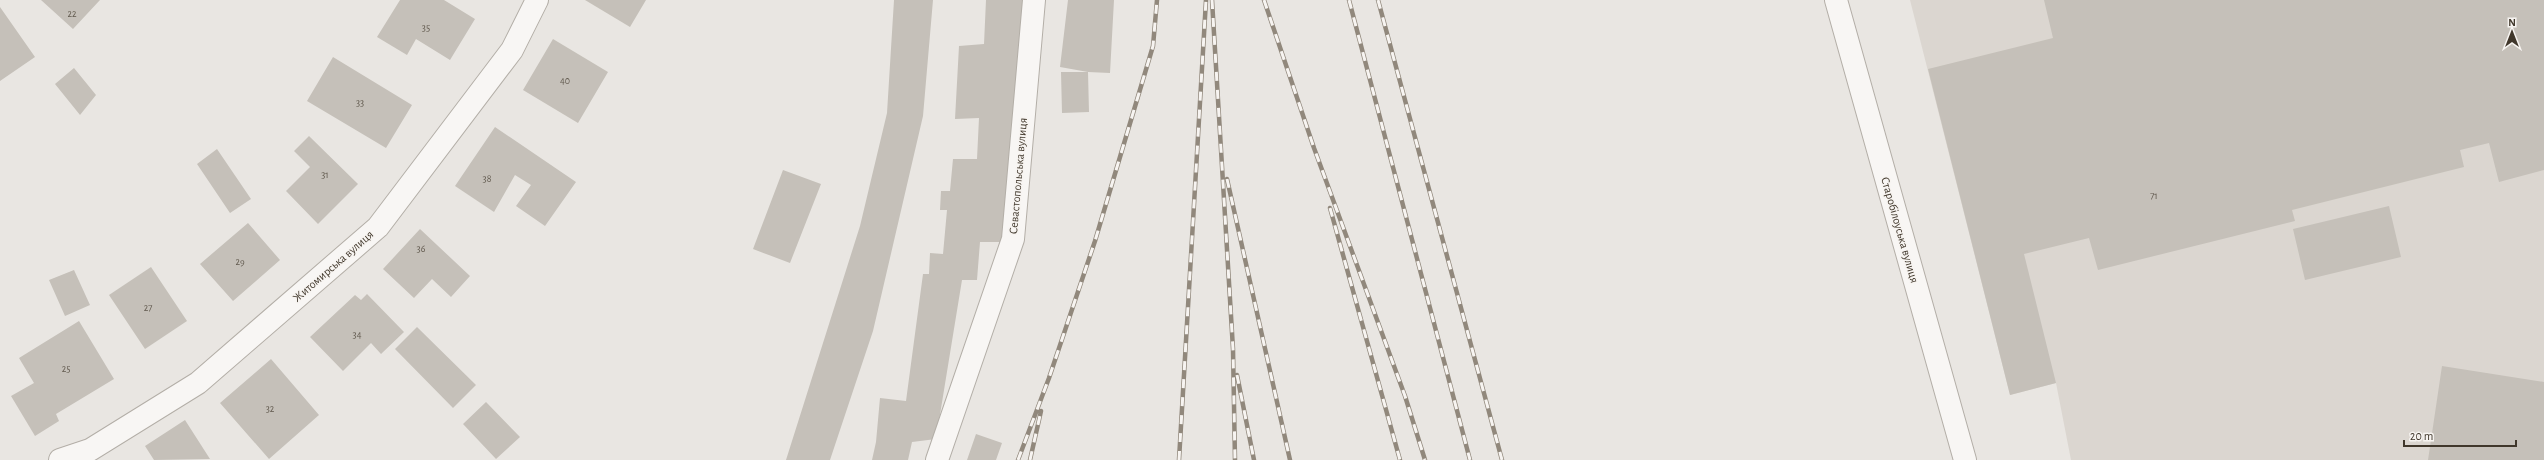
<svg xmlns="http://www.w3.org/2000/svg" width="2544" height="460" viewBox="0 0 2544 460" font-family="'Alegreya Sans',sans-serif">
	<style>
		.built { fill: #dbd6d0 }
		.building { fill: #c5c0b9 }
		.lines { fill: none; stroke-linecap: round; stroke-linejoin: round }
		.minor-casing { stroke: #b3aea7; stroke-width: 24 }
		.minor { stroke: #f8f6f4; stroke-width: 22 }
		.rail-casing { stroke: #91887c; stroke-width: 4.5 }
		.rail { stroke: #f7f4f1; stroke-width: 3; stroke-dasharray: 9; stroke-linecap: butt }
		.labels { text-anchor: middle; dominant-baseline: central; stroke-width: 3; stroke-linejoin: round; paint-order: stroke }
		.number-label { font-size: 10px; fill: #61594e }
		.street-label { font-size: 12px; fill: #40372b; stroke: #f7f4f1 }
	</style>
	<rect width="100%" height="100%" fill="#e9e6e2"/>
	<path class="built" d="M1910 0H2544V460H2071L2056 383 2010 395Z"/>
	<path class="building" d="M41 0H100L73 29Z
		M400 0H444L475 19 450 60 416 39 407 55 377 37Z
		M585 0H646L630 27Z
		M894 0H933L923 116 873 331 830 460H786L860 226 887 113Z
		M986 0H1025L1009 242H980L977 280H962L936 439 912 442 908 460H872L876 442 880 398 906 401 923 274H929L930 253 943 254 947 210H940L941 191H950L953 159H977L979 118 955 119 959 46 984 44Z
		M1068 0H1114L1110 73 1088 72 1060 67Z
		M2044 0H2544V170L2499 182 2489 143 2460 150 2464 167 2292 210 2295 221 2098 270 2089 238 2024 254 2056 383 2010 395 1928 69 2053 38Z
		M0 7 35 57 0 81Z
		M553 39 608 72 578 123 523 90Z
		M333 57 412 105 386 148 307 101Z
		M74 68 96 95 80 115 55 84Z
		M1061 72H1088L1089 112 1062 113Z
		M495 127 576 182 545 226 516 206 531 185 515 175 494 212 455 186Z
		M309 136 358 184 318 224 286 191 310 167 294 151Z
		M217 149 251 199 230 213 197 164Z
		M783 170 821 184 790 263 753 249Z
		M2389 206 2401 257 2305 280 2293 229Z
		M248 223 280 260 233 301 200 264Z
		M420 229 470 276 451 297 432 279 414 298 383 269Z
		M151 267 187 321 145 349 109 295Z
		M74 270 90 305 65 316 49 280Z
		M367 294 404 332 381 354 371 343 343 371 310 337 355 295 361 300Z
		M79 321 114 379 56 414 59 421 35 436 11 396 34 383 19 358Z
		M417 327 476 385 453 408 395 349Z
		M271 359 319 415 269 459 220 403Z
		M2442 366 2544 382V460H2428Z
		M486 402 520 437 496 459 463 424Z
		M185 420 210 459 154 460 145 446Z
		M976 434 1002 443 996 460H967Z"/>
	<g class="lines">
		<defs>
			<path id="minor" d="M1836 0 1965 460
				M60 460 90 450 198 383 378 227 512 50 537 0
				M937 460 1013 239 1034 0"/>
		</defs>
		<use href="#minor" class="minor-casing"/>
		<use href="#minor" class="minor"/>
		<defs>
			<path id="rail" d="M1212 0 1233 349 1235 460
				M1264 0 1314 148 1405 396 1425 460
				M1349 0 1470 460
				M1378 0 1502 460
				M1227 179 1290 460
				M1330 208 1400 460
				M1237 375 1254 460
				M1018 460 1049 378 1095 241 1153 46 1157 0
				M1030 460 1041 411
				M1179 460 1206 0"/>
		</defs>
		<use href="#rail" class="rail-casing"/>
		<use href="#rail" class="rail"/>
	</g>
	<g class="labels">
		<g class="number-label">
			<text x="72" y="14">22</text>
			<text x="426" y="28">35</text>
			<text x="565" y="81">40</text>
			<text x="360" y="103">33</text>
			<text x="325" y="175">31</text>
			<text x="487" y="179">38</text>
			<text x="2154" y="196">71</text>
			<text x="421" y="249">36</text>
			<text x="240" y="262">29</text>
			<text x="148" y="308">27</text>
			<text x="357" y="335">34</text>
			<text x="66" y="369">25</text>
			<text x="270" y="409">32</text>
		</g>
		<g class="street-label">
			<text transform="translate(1018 176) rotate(-85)">Севастопольська вулиця</text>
			<text transform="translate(1900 230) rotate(74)">Старобілоуська вулиця</text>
			<text transform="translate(333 266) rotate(-41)">Житомирська вулиця</text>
		</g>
	</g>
	<g transform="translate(2512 32)" stroke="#f7f4f1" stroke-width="3" paint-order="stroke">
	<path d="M0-3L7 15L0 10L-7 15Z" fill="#40372b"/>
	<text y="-6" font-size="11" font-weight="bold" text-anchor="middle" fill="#40372b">N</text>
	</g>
	<path d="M2404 440v6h112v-6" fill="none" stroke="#40372b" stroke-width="2"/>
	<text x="2410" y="440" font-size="12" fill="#40372b" stroke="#f7f4f1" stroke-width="3" paint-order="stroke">20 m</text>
</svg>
